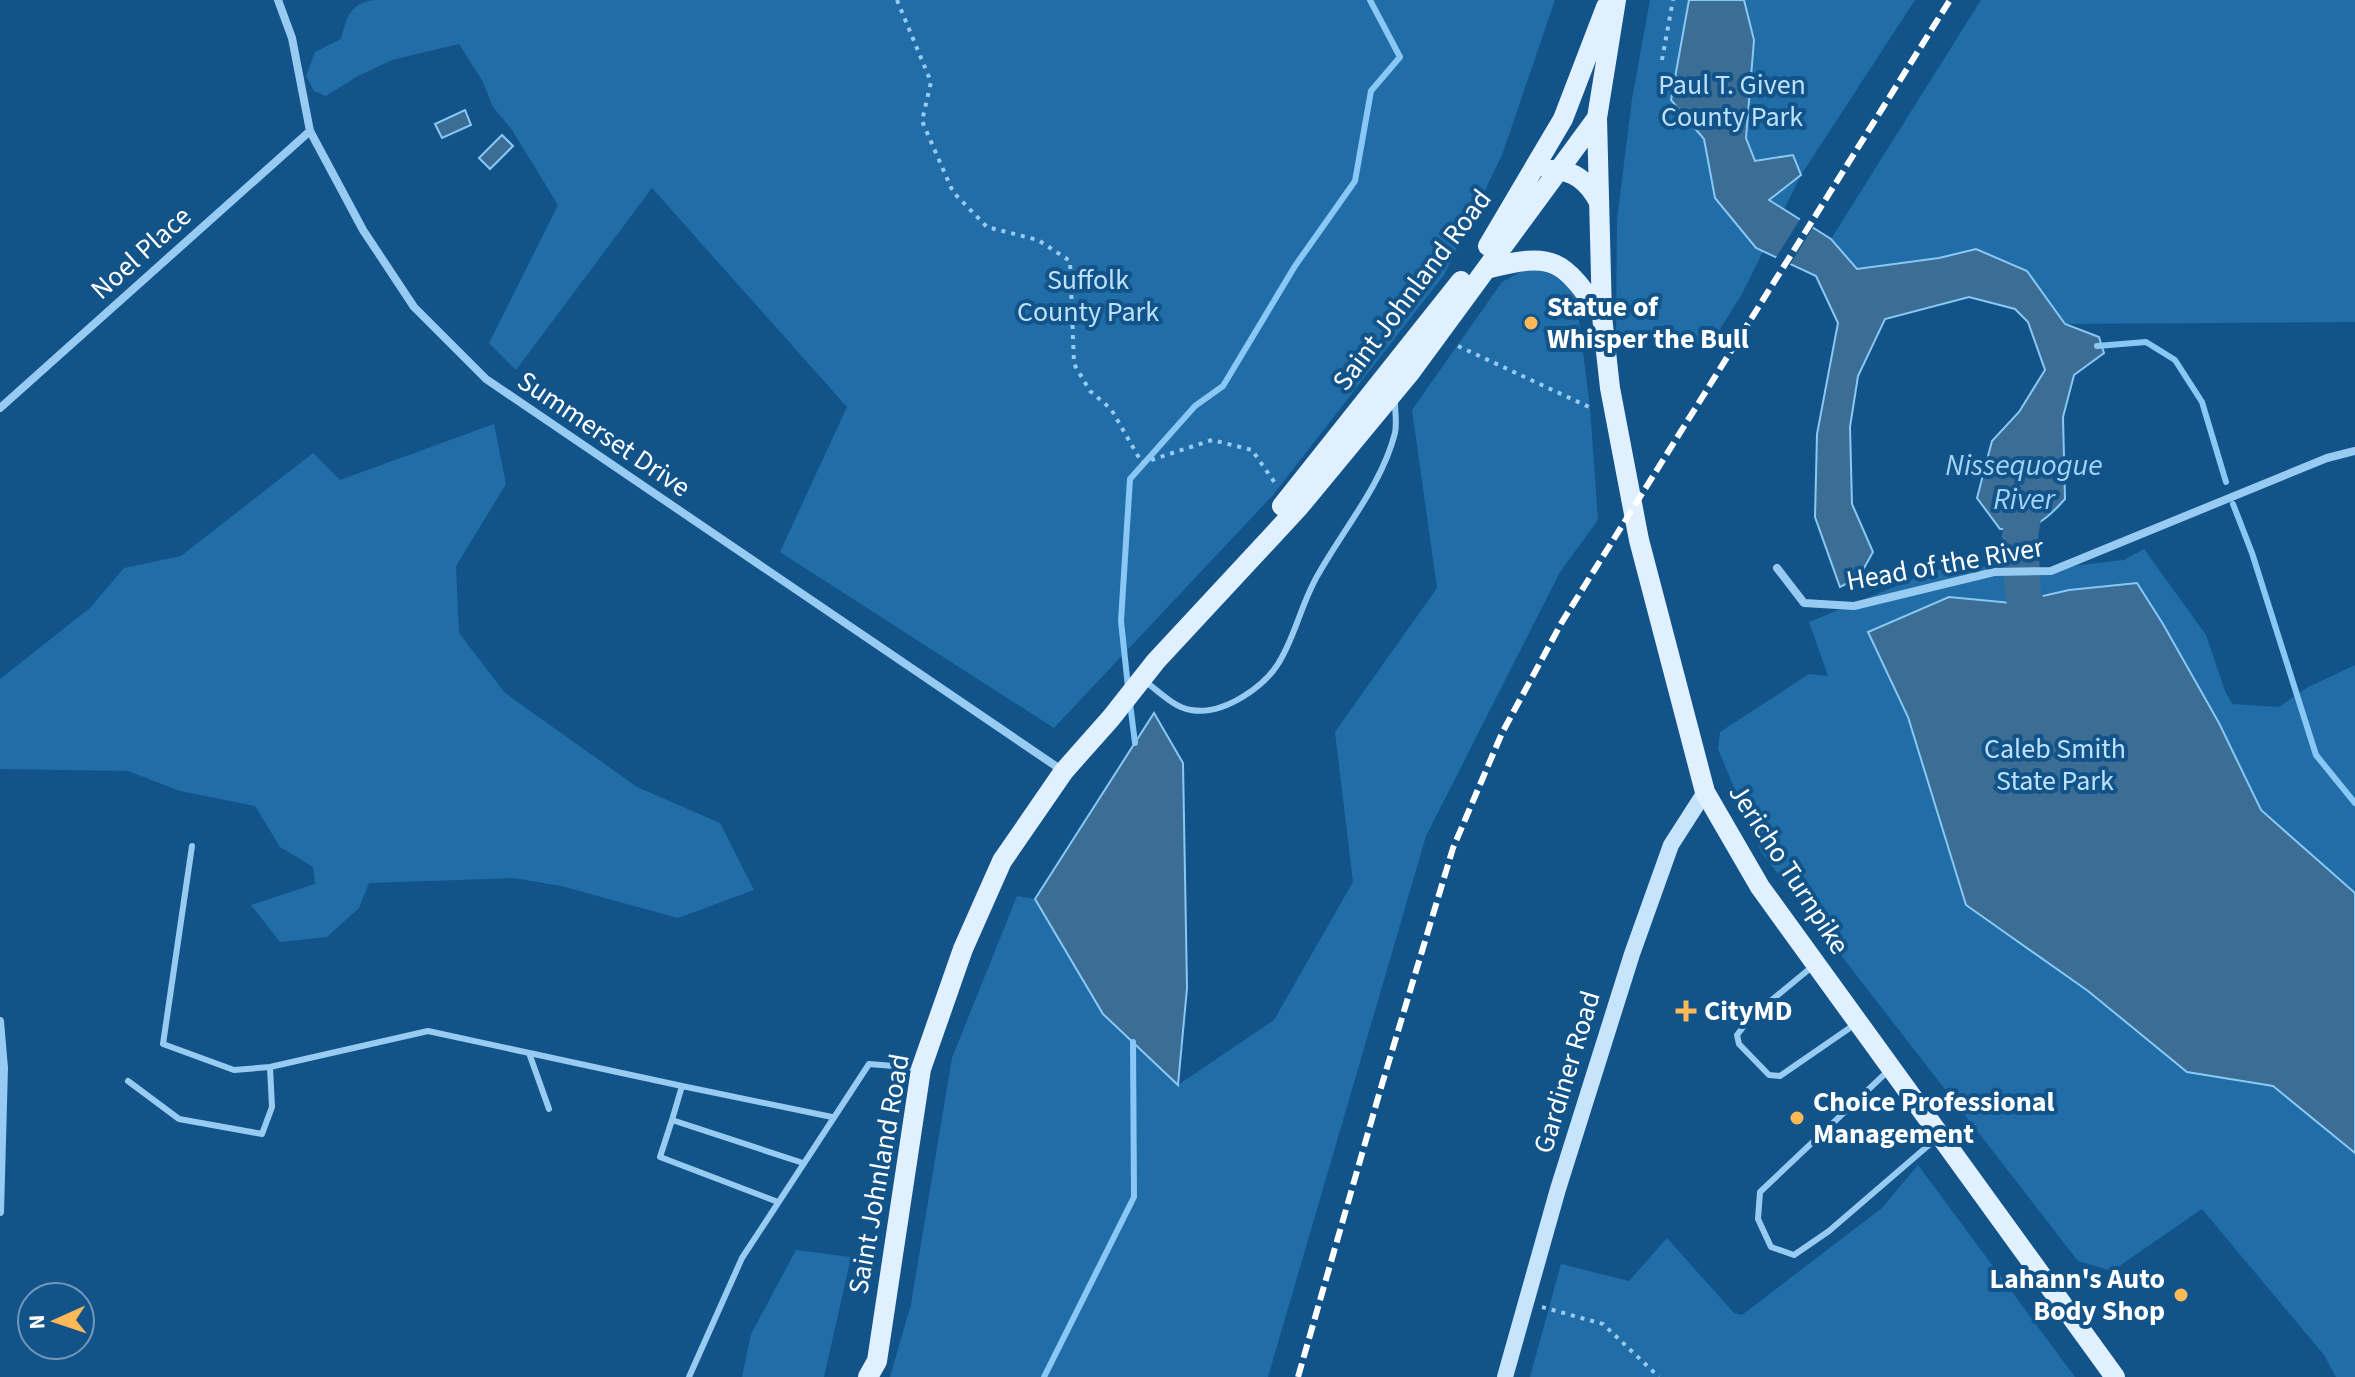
<svg xmlns="http://www.w3.org/2000/svg" width="2355" height="1377" viewBox="0 0 2355 1377" font-family="'Source Sans 3',sans-serif">
	<style>
		.green { fill: #216da8 }
		.water { fill: #3c6d94; stroke: #89c8f4; stroke-width: 2 }
		.pier { fill: #125489 }
		.lines { fill: none; stroke-linecap: round; stroke-linejoin: round }
		.stream { stroke: #89c8f4; stroke-width: 6 }
		.river { stroke: #3c6d94; stroke-width: 36 }
		.path { stroke: #98cbf1; stroke-width: 4; stroke-dasharray: 4 6; stroke-linecap: butt }
		.lane { stroke: #98cbf1; stroke-width: 6 }
		.street { stroke: #98cbf1; stroke-width: 8 }
		.secondary { stroke: #c6e4fb; stroke-width: 16 }
		.primary { stroke: #e1f0ff; stroke-width: 20 }
		.rail { stroke: #fff; stroke-width: 6; stroke-dasharray: 14 6; stroke-linecap: butt }
		.poi-dot { fill: #ffba57; stroke: #125489; stroke-width: 3 }
		.labels { text-anchor: middle; dominant-baseline: central; stroke-width: 8; stroke-linejoin: round; paint-order: stroke }
		.park-label { font-size: 28px; fill: #bee2fc; stroke: #125489 }
		.street-label { font-size: 28px; fill: #fff; stroke: #125489 }
		.poi-label { font-size: 28px; font-weight: bold; fill: #fff; stroke: #125489; text-anchor: start }
		.water-label { font-size: 30px; font-style: italic; fill: #a3d4f8; stroke: #125489 }
	</style>
	<rect width="100%" height="100%" fill="#125489"/>
	<path class="green" d="M373 0H1555L1502 155 1444 275 1273 495 1054 728 780 552 847 407 652 188 516 370 489 343 558 205 512 130 493 107 483 82 459 44 392 60 358 76 326 96 314 91 306 76 315 52 341 39C347 17 349 5 373 0Z
		M1650 0H1915L1801 175 1742 294 1710 345 1616 337 1617 220 1632 99Z
		M1981 0H2355V322L2065 324 2027 271 1976 249 1939 258 1857 269 1831 239Z
		M1529 267 1559 272 1576 296 1590 408 1598 520 1560 572 1426 836 1268 1377H890L911 1304 952 1058 1017 896 1035 899 1103 1014 1178 1085 1274 1020 1353 882 1335 732 1437 588 1412 410 1502 282Z
		M494 424 506 484 456 566 459 633 505 693 637 787 720 823 754 890 678 918 561 886 514 878 369 883 359 908 327 937 280 942 251 905 315 884 313 867 280 847 255 806 180 791 128 771 0 769V679L90 608 124 568 181 556 313 453 340 480Z
		M2144 549 2206 635 2225 691 2232 704 2279 707 2308 687 2355 665V1377H2336L2324 1355 2202 1209 2112 1271 2078 1261 1761 852 1718 749 1720 732 1809 674 1828 676 1809 622 1930 572 1962 566 2047 569 2124 560Z
		M1918 1165 2075 1377H1530L1561 1264 1629 1281 1667 1238 1734 1313 1742 1315 1882 1208Z
		M796 1250 851 1257 824 1377H742L751 1334Z"/>
	<path class="water" d="M1689 0H1744L1754 40 1746 138 1755 161 1793 155 1801 175 1769 200 1831 239 1857 269 1939 258 1976 249 2027 271 2065 324 2099 337 2104 353 2074 375 2063 417 2065 499C2043 524 2033 530 2000 529L1977 498 1992 441 2019 412 2045 370 2028 322 2015 309 1969 297 1885 319 1858 376 1850 427 1852 504 1873 552 1859 577 1840 587 1815 517 1817 434 1838 323 1816 276 1756 248 1715 198 1704 139 1671 100Z
		M465 110 471 125 442 138 435 124Z
		M502 135 513 146 490 169 479 158Z
		M2137 583 2163 624 2219 723 2261 810 2355 893V1153L2273 1086 2187 1072 2088 991 1966 905 1908 717 1868 632 1949 597 2012 603 2069 590Z
		M1154 713 1183 763 1187 988 1178 1085 1103 1014 1035 899Z"/>
	<path class="pier" d="M1802 216 1815 224 1788 268 1774 261Z"/>
	<g class="lines">
		<path class="stream" d="M2097 346 2146 342 2175 360 2202 402 2226 482
			M2233 504 2252 553 2316 755 2355 803
			M1128 687 1121 621 1130 479 1195 406 1223 386 1295 266 1355 181 1371 91 1400 57 1370 0
			M1130 703 1135 743
			M1044 1377 1134 1197 1133 1042"/>
		<path class="river" d="M2029 480 2020 536 2023 595 2042 645"/>
		<path class="path" d="M897 0 931 82 922 121 953 192 987 227 1038 240 1070 261 1074 364 1090 391 1111 409 1142 463 1212 440 1252 450 1275 483
			M1662 60 1673 0
			M1458 346 1589 407
			M1542 1307 1603 1324 1659 1377"/>
		<path class="lane" d="M1145 681C1158 691 1175 708 1191 710 1224 716 1268 685 1282 657 1297 630 1303 599 1319 573 1345 527 1382 484 1395 433 1397 423 1395 412 1395 402
			M192 846 163 1044 234 1070 270 1067 428 1031 682 1086 672 1120
			M1813 966 1750 1018 1737 1035 1739 1044 1769 1075 1780 1076 1854 1025
			M529 1053 549 1109
			M1889 1070 1760 1192 1758 1219 1771 1247 1794 1255 1829 1231 1937 1138
			M128 1081 179 1119 262 1134 272 1107 270 1067
			M682 1086 832 1117
			M778 1202 660 1157 672 1120 803 1163
			M689 1377 742 1258 869 1064 918 1068"/>
		<path class="street" d="M278 0 292 38 310 131 363 230 414 307 486 379 1063 771
			M0 408 310 131
			M1777 568 1804 603 1854 606 1994 572 2051 571 2327 458 2355 451
			M0 1021 4 1068 0 1212"/>
		<path class="secondary" d="M1505 1377 1558 1189 1632 954 1671 845 1705 792"/>
		<path class="primary" d="M1616 0 1597 118 1602 316 1610 388 1639 540 1705 792 1760 887 2115 1377
			M1549 170C1574 169 1588 182 1599 202
			M1488 246 1563 119 1606 7
			M1486 269C1555 251 1562 259 1602 316
			M1282 506 1461 281
			M868 1377 877 1361 921 1069 963 949 1002 861 1064 771 1111 718 1156 661 1299 507 1409 374 1597 118"/>
		<path class="rail" d="M1298 1377 1380 1091 1453 848 1502 733 1562 622 1950 0"/>
	</g>
	<g class="poi-dot">
		<circle cx="1531" cy="323" r="8"/>
		<path d="M1682 999h8v8h8v8h-8v8h-8v-8h-8v-8h8z"/>
		<circle cx="1797" cy="1118" r="8"/>
		<circle cx="2181" cy="1295" r="8"/>
	</g>
	<g class="labels">
		<g class="park-label">
			<text x="1732" y="85">Paul T. Given<tspan x="1732" dy="32">County Park</tspan></text>
			<text x="1088" y="280">Suffolk<tspan x="1088" dy="32">County Park</tspan></text>
			<text x="2055" y="749">Caleb Smith<tspan x="2055" dy="32">State Park</tspan></text>
		</g>
		<g class="street-label">
			<text transform="translate(141 253) rotate(-42)">Noel Place</text>
			<text transform="translate(1412 290) rotate(-53)">Saint Johnland Road</text>
			<text transform="translate(604 434) rotate(34)">Summerset Drive</text>
			<text transform="translate(1945 564) rotate(-10)">Head of the River</text>
			<text transform="translate(1789 869) rotate(57)">Jericho Turnpike</text>
			<text transform="translate(1567 1072) rotate(-73)">Gardiner Road</text>
			<text transform="translate(879 1174) rotate(-80)">Saint Johnland Road</text>
		</g>
		<g class="poi-label">
			<text x="1547" y="307">Statue of<tspan x="1547" dy="32">Whisper the Bull</tspan></text>
			<text x="1704" y="1011">CityMD</text>
			<text x="1813" y="1102">Choice Professional<tspan x="1813" dy="32">Management</tspan></text>
			<text x="2165" y="1279" text-anchor="end">Lahann's Auto<tspan x="2165" dy="32">Body Shop</tspan></text>
		</g>
		<g class="water-label">
			<text x="2024" y="465">Nissequogue<tspan x="2024" dy="34">River</tspan></text>
		</g>
	</g>
	<g transform="translate(56 1321) rotate(267)"><circle r="38" fill="#125489" stroke="#7198b8" stroke-width="2"/>
	<path d="M0-6L14 30L0 20L-14 30Z" fill="#ffba57"/>
	<text y="-12" font-size="22" font-weight="bold" text-anchor="middle" fill="#ffffff">N</text>
	</g>
</svg>
